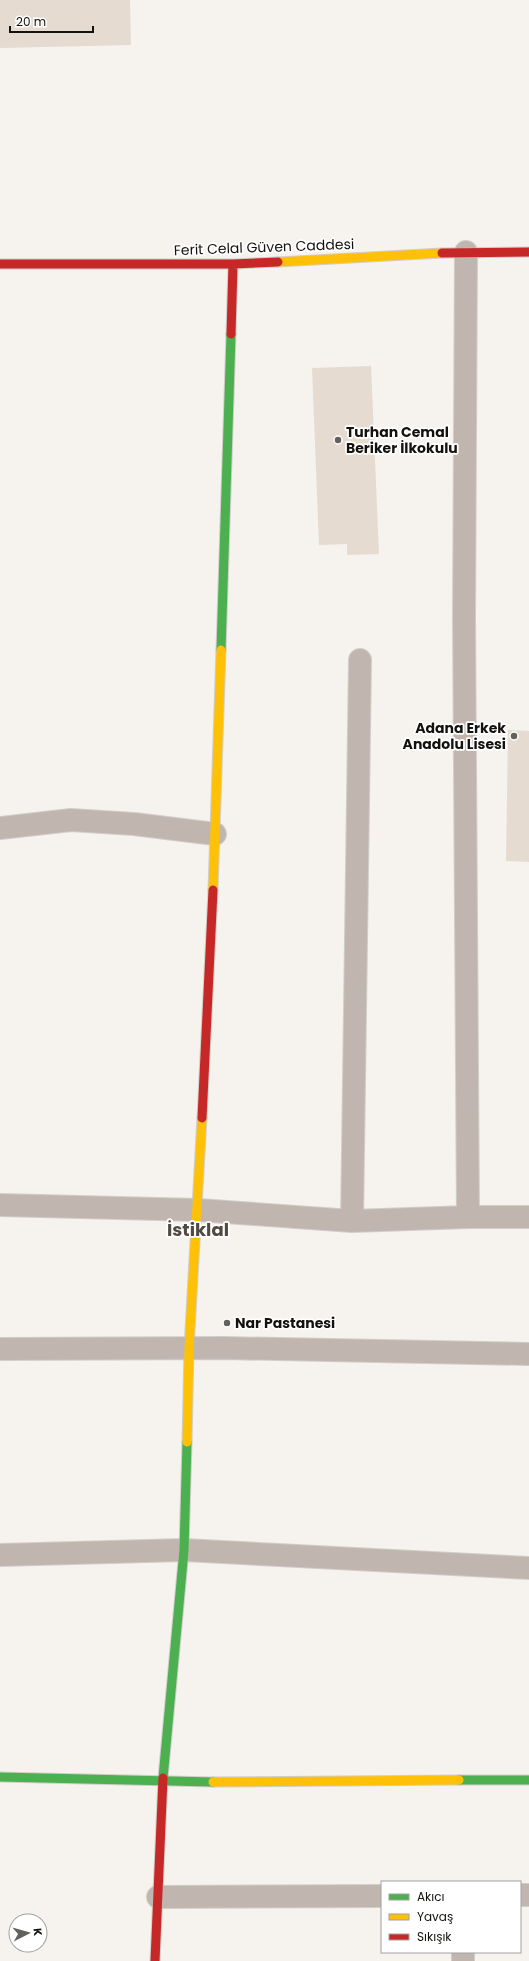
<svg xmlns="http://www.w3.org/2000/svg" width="529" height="1961" viewBox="0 0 529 1961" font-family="Poppins,sans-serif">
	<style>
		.building { fill: #e5dbd1 }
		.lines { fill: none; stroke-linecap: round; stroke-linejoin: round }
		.street-casing { stroke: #d1ceca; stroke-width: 24 }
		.fast-casing { stroke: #d1ceca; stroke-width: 11 }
		.slow-casing { stroke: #d1ceca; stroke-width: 11 }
		.jam-casing { stroke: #d1ceca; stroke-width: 11 }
		.street { stroke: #c1b6af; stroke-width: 22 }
		.fast { stroke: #4caf50; stroke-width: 9 }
		.slow { stroke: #ffc107; stroke-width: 9 }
		.jam { stroke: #c62828; stroke-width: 9 }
		.poi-dot { fill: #63605d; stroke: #fff; stroke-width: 1.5 }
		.labels { text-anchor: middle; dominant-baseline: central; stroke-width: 3.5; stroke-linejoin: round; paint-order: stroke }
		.street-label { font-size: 14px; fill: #14120f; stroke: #fff }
		.poi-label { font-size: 14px; font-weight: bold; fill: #14120f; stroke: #fff; text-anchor: start }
		.district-label { font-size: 18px; font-weight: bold; fill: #514a43; stroke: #fff }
	</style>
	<rect width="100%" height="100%" fill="#f6f2ed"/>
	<path class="building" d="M0 0H130L131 45 0 48Z
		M371 366 379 554 347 555V544L319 545 312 368Z
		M508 730 529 731V862L506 861Z"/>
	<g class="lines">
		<defs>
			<path id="street" d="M466 252 464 617 468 1217
				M0 828 71 820 134 824 215 834
				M0 1205 198 1210 352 1221 468 1217H529
				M352 1221 360 660
				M0 1349 224 1348 529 1354
				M0 1555 184 1550 529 1568
				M520 1895H529
				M158 1897 382 1896
				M463 1952V1961"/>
			<path id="fast" d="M221 650 231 334
				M0 1777 213 1782
				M163 1778 184 1550 187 1442
				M459 1780H529"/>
			<path id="slow" d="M278 262 442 253
				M213 890 221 650
				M187 1442 189 1348 202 1118
				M213 1782 459 1780"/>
			<path id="jam" d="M442 253 529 252
				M0 264H233L278 262
				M231 334 233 264
				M202 1118 213 890
				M155 1961 163 1778"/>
		</defs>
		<use href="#street" class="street-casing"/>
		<use href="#fast" class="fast-casing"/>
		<use href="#slow" class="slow-casing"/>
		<use href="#jam" class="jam-casing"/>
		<use href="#street" class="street"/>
		<use href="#fast" class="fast"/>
		<use href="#slow" class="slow"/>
		<use href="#jam" class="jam"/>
	</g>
	<g class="poi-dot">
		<circle cx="338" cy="440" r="4"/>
		<circle cx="514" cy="736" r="4"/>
		<circle cx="227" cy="1323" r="4"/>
	</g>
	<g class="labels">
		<g class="street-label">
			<text transform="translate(264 247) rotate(-2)">Ferit Celal Güven Caddesi</text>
		</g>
		<g class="poi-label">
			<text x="346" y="432">Turhan Cemal<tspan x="346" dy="16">Beriker İlkokulu</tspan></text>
			<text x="506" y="728" text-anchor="end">Adana Erkek<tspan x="506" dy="16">Anadolu Lisesi</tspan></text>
			<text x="235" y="1323">Nar Pastanesi</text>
		</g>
		<g class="district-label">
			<text x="198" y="1229">İstiklal</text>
		</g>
	</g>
	<rect x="381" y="1881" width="140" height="72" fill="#ffffff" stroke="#a1a09f"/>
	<rect x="389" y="1894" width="20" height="6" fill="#4caf50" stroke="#a1a09f"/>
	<text x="417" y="1901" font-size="12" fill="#14120f">Akıcı</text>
	<rect x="389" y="1914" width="20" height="6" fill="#ffc107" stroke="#a1a09f"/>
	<text x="417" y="1921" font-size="12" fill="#14120f">Yavaş</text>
	<rect x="389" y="1934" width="20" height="6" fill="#c62828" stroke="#a1a09f"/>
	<text x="417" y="1941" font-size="12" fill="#14120f">Sıkışık</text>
	<g transform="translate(28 1933) rotate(84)"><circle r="19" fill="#ffffff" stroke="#a1a09f"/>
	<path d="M0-3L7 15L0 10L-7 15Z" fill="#63605d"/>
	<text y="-6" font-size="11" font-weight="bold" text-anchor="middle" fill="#14120f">K</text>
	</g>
	<path d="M10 26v6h83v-6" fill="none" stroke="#14120f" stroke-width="2"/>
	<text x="16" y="26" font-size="12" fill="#14120f" stroke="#ffffff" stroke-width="3" paint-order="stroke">20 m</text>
</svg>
